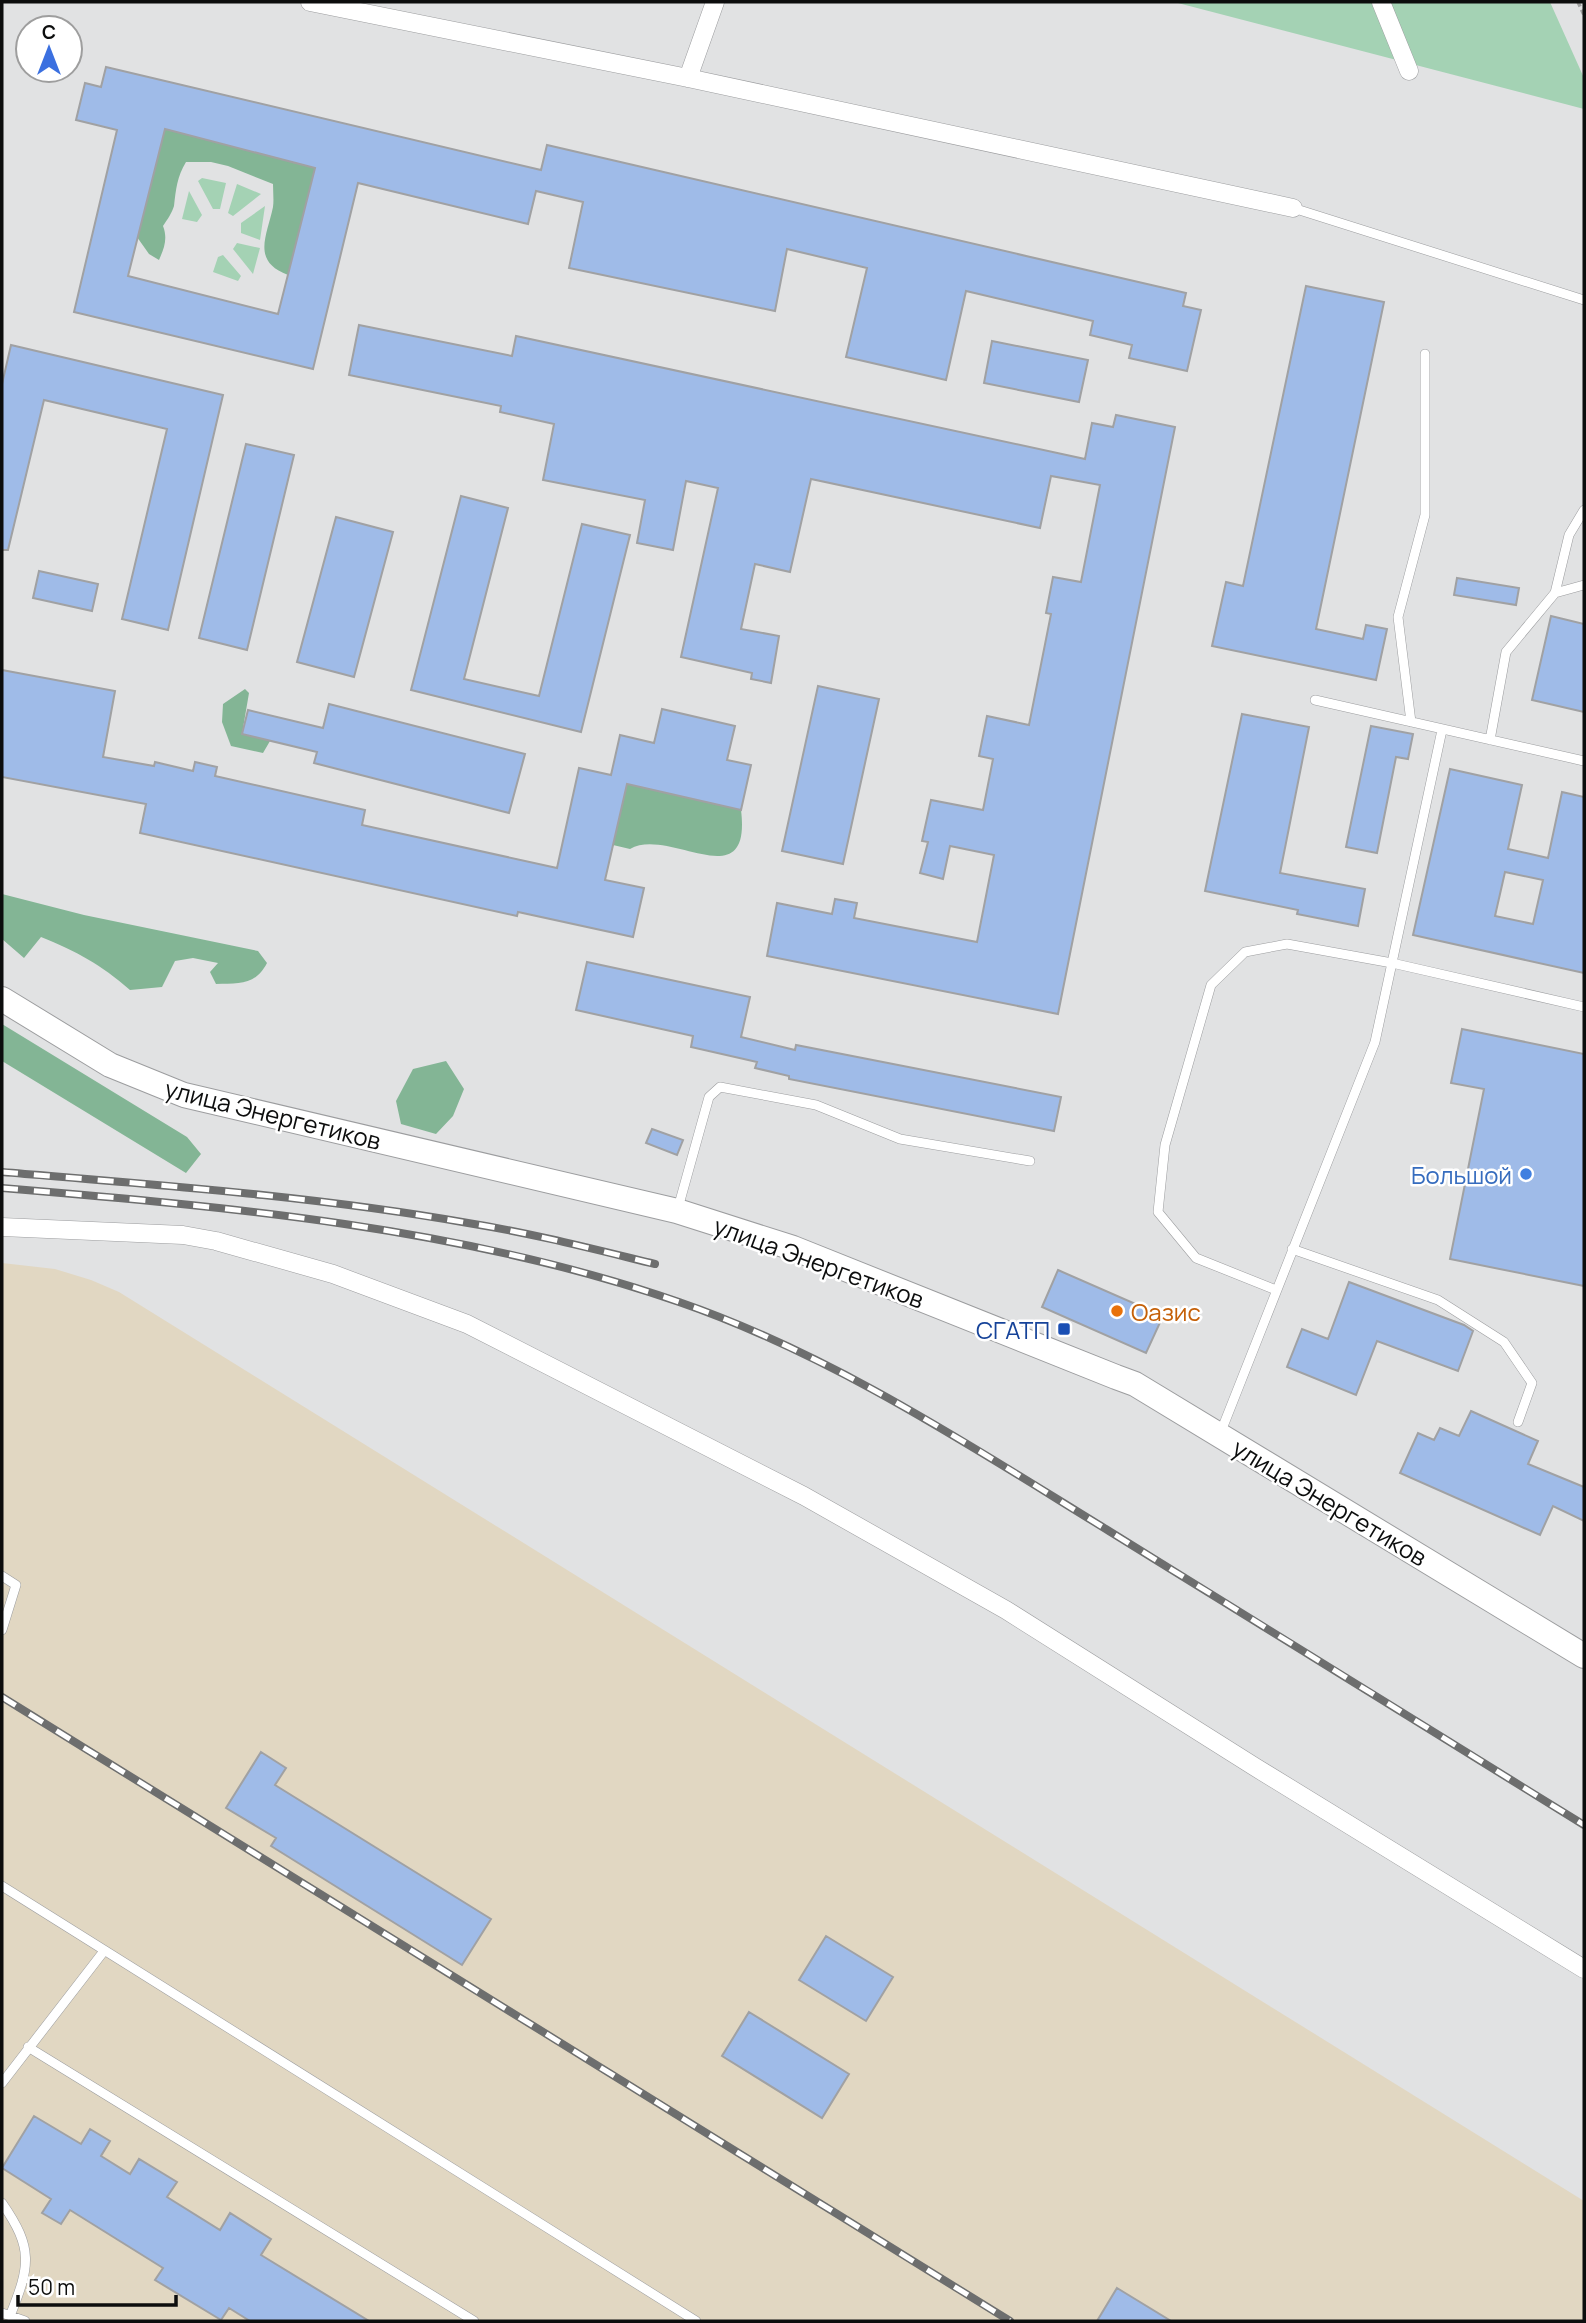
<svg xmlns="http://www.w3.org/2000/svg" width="1586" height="2323" viewBox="0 0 1586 2323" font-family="Manrope,sans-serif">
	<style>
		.industrial { fill: #e1d7c2 }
		.green { fill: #a4d2b4 }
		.forest { fill: #83b595 }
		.building { fill: #9fbbe8; stroke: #a0a1a3; stroke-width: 2; fill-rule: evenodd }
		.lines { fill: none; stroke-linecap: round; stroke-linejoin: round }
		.lane-casing { stroke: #9c9d9f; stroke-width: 10 }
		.street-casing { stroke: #9c9d9f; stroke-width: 19 }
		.secondary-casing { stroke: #9c9d9f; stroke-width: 26 }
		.path { stroke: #9fa0a0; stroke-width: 3.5; stroke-dasharray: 5 3.5; stroke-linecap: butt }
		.lane { stroke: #fff; stroke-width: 9 }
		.street { stroke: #fff; stroke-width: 18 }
		.secondary { stroke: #fff; stroke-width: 24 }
		.rail-casing { stroke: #6d6e6e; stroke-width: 8 }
		.rail { stroke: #fff; stroke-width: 5; stroke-dasharray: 16; stroke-linecap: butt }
		.shop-dot { fill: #3f7fe0; stroke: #fff; stroke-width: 2.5 }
		.food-dot { fill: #e8710a; stroke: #fff; stroke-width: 2.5 }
		.transit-dot { fill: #1a4fb4; stroke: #fff; stroke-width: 2.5 }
		.labels { text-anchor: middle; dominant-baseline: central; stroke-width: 5; stroke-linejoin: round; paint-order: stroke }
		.street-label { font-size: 24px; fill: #0c0d0d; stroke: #fff }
		.shop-label { font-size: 24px; fill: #366cbe; stroke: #fff; text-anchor: end }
		.food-label { font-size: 24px; fill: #c56008; stroke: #fff; text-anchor: start }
		.transit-label { font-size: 24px; fill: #164399; stroke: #fff; text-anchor: end }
	</style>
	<rect width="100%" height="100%" fill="#e1e2e3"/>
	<path class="industrial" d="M2 1263 55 1269 91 1280 119 1292 1584 2201V2321H2Z"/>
	<path class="green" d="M1174 2H1550L1584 78V109Z
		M202 178 226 183 220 209H213L198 181Z
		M237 184 261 194 233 216 228 213Z
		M189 191 202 215 197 222 182 219Z
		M265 206 260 240 241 233V223Z
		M237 243 260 248 253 274 233 249Z
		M223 255 241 276 238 281 213 272 218 257Z"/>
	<path class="forest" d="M165 129 315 168 288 275C251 261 267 236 273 207 274 200 273 192 273 184L228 166 211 162H186C177 177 176 189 174 206 172 213 167 220 163 226 168 239 164 248 159 260L149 254 137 237Z
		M245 689 249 693 242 734 270 741 263 753 231 746 222 722 223 704Z
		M627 784 741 810C752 900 669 826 630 849L613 845Z
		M2 894 84 915 258 951 267 963C255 986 239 983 216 984L210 972 218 963 193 958 175 961 162 987 130 990C100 964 78 952 41 937L24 958 2 939Z
		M2 1024 187 1137 201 1154 186 1173 2 1061Z
		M446 1061 464 1089 453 1116 436 1134 401 1124 396 1101 413 1069Z"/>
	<path class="building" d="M106 67 541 170 547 145 1186 293 1183 306 1201 310 1187 371 1129 358 1132 345 1090 335 1093 321 966 291 946 380 846 357 867 268 787 249 775 311 569 268 583 202 536 191 528 224 358 183 313 369 74 312 117 130 76 120 85 83 101 87ZM165 129 315 168 278 314 128 276Z
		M1306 286 1384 302 1316 629 1363 639 1366 625 1387 629 1376 680 1212 646 1226 582 1243 586Z
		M359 325 512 356 516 336 1085 459 1092 423 1113 427 1116 415 1175 427 1058 1014 767 956 777 903 832 914 835 899 857 903 854 918 977 942 994 855 950 846 943 879 920 873 928 842 922 841 931 800 983 810 993 759 979 756 987 716 1029 725 1051 614 1046 613 1053 577 1081 582 1100 485 1051 476 1040 528 811 479 790 572 755 564 741 629 779 636 771 683 751 679 752 673 681 657 718 488 686 481 673 550 637 543 645 500 543 480 554 424 500 412 501 406 349 375Z
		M992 341 1088 360 1079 402 984 383Z
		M11 345 223 395 168 630 122 619 167 429 44 400 8 550H2V384Z
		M246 444 294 455 247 650 199 638Z
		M461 496 508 508 464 679 539 696 582 524 630 535 581 732 411 690Z
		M336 517 393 532 354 677 297 662Z
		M39 571 98 584 92 611 33 598Z
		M1457 578 1519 588 1516 605 1454 595Z
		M1551 616 1584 624V712L1532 700Z
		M2 670 115 691 103 757 154 766 155 762 193 771 195 762 217 767 215 776 365 810 362 825 557 868 579 768 611 775 620 735 654 743 662 709 735 726 727 760 751 765 741 810 627 784 605 880 644 888 633 937 518 912 517 916 140 833 146 804 2 777Z
		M818 686 879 699 843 864 782 851Z
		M329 704 525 754 509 813 314 763 317 752 242 734 248 710 323 728Z
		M1242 714 1309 727 1280 873 1365 889 1358 926 1297 914 1298 910 1205 891Z
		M1371 726 1413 734 1408 759 1396 757 1377 853 1346 847Z
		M1450 769 1522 785 1508 849 1548 858 1562 792 1584 797V973L1413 935ZM1505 872 1543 880 1533 924 1495 916Z
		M587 962 750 997 741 1037 795 1050 796 1045 1061 1097 1054 1131 789 1079V1076L755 1068 757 1062 691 1047 693 1036 576 1010Z
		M1462 1029 1584 1054V1286L1450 1259 1484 1089 1451 1083Z
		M652 1129 683 1140 677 1155 646 1143Z
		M1058 1270 1163 1316 1146 1353 1042 1307Z
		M1349 1282 1464 1325 1473 1331 1458 1371 1377 1341 1356 1395 1287 1367 1302 1329 1328 1339Z
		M1471 1411 1538 1441 1528 1464 1584 1487V1521L1553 1506 1540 1535 1400 1473 1418 1433 1434 1440 1440 1428 1459 1436Z
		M261 1752 286 1768 275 1785 491 1919 462 1965 271 1846 276 1838 226 1808Z
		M826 1936 893 1977 866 2021 799 1980Z
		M749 2012 849 2074 822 2118 722 2056Z
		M34 2116 81 2144 90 2129 110 2141 101 2156 130 2174 139 2159 177 2182 167 2197 220 2230 230 2213 271 2239 261 2255 369 2321H250L229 2308 221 2320 155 2280 163 2268 70 2210 61 2224 42 2213 51 2199 2 2168Z
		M1117 2288 1171 2321H1097Z"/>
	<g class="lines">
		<defs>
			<path id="lane" d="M1293 208 1584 300
				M1555 593 1569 535 1584 510
				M1315 700 1584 761
				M1411 722 1398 617 1425 515V354
				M1490 740 1506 652 1555 593 1584 585
				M678 1208 709 1097 720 1087 816 1105 900 1139 1030 1161
				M1292 1249 1438 1300 1504 1342 1532 1383 1518 1422
				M1276 1290 1196 1258 1158 1212 1165 1145 1211 985 1245 952 1287 944 1392 963 1584 1007
				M1220 1434 1375 1042 1442 730
				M2 1576 16 1585 2 1630
				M2 1886 696 2321
				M28 2047 474 2321
				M2 2083 104 1951
				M2 2203C34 2249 30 2266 10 2316
				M2 2313 25 2321"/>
			<path id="street" d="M310 2 688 78 1293 208
				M1381 2 1409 71
				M688 78 715 2
				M2 1227 183 1235 216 1241 333 1274 467 1324 804 1496 1006 1610 1255 1767 1584 1969"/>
			<path id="secondary" d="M2 999 110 1065 184 1095 677 1211 793 1248 1116 1377 1135 1384 1584 1656"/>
		</defs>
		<use href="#lane" class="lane-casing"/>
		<use href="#street" class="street-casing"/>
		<use href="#secondary" class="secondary-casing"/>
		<path class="path" d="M1578 2 1584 15"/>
		<use href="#lane" class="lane"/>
		<use href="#street" class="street"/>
		<use href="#secondary" class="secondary"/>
		<defs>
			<path id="rail" d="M2 1172C157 1185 314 1196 468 1223 531 1233 593 1249 655 1264
				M2 1188C230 1207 462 1227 679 1302 833 1355 972 1447 1109 1531 1268 1629 1426 1727 1584 1825
				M2 1697 1010 2321"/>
		</defs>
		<use href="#rail" class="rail-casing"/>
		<use href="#rail" class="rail"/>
	</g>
	<circle class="shop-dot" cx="1526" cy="1174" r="7"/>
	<circle class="food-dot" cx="1117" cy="1311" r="7"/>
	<rect class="transit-dot" x="1057" y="1322" width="14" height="14" rx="3.5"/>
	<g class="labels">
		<g class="street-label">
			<text transform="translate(273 1114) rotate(14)">улица Энергетиков</text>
			<text transform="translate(819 1262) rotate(20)">улица Энергетиков</text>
			<text transform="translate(1330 1502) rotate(31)">улица Энергетиков</text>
		</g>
		<g class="shop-label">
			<text x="1512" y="1174">Большой</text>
		</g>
		<g class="food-label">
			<text x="1131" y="1311">Оазис</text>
		</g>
		<g class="transit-label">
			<text x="1050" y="1329">СГАТП</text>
		</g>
	</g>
	<rect width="1586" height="2323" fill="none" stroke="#0c0d0d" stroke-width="7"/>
	<g transform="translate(49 49)"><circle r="33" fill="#ffffff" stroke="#9e9e9e" stroke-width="2"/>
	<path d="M0-5L12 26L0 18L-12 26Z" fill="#3b70e0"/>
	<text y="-10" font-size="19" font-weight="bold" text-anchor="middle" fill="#0c0d0d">С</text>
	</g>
	<path d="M18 2295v10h158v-10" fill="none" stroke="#0c0d0d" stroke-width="3.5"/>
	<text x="28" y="2295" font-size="21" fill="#0c0d0d" stroke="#ffffff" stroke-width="5" paint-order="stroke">50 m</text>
</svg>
